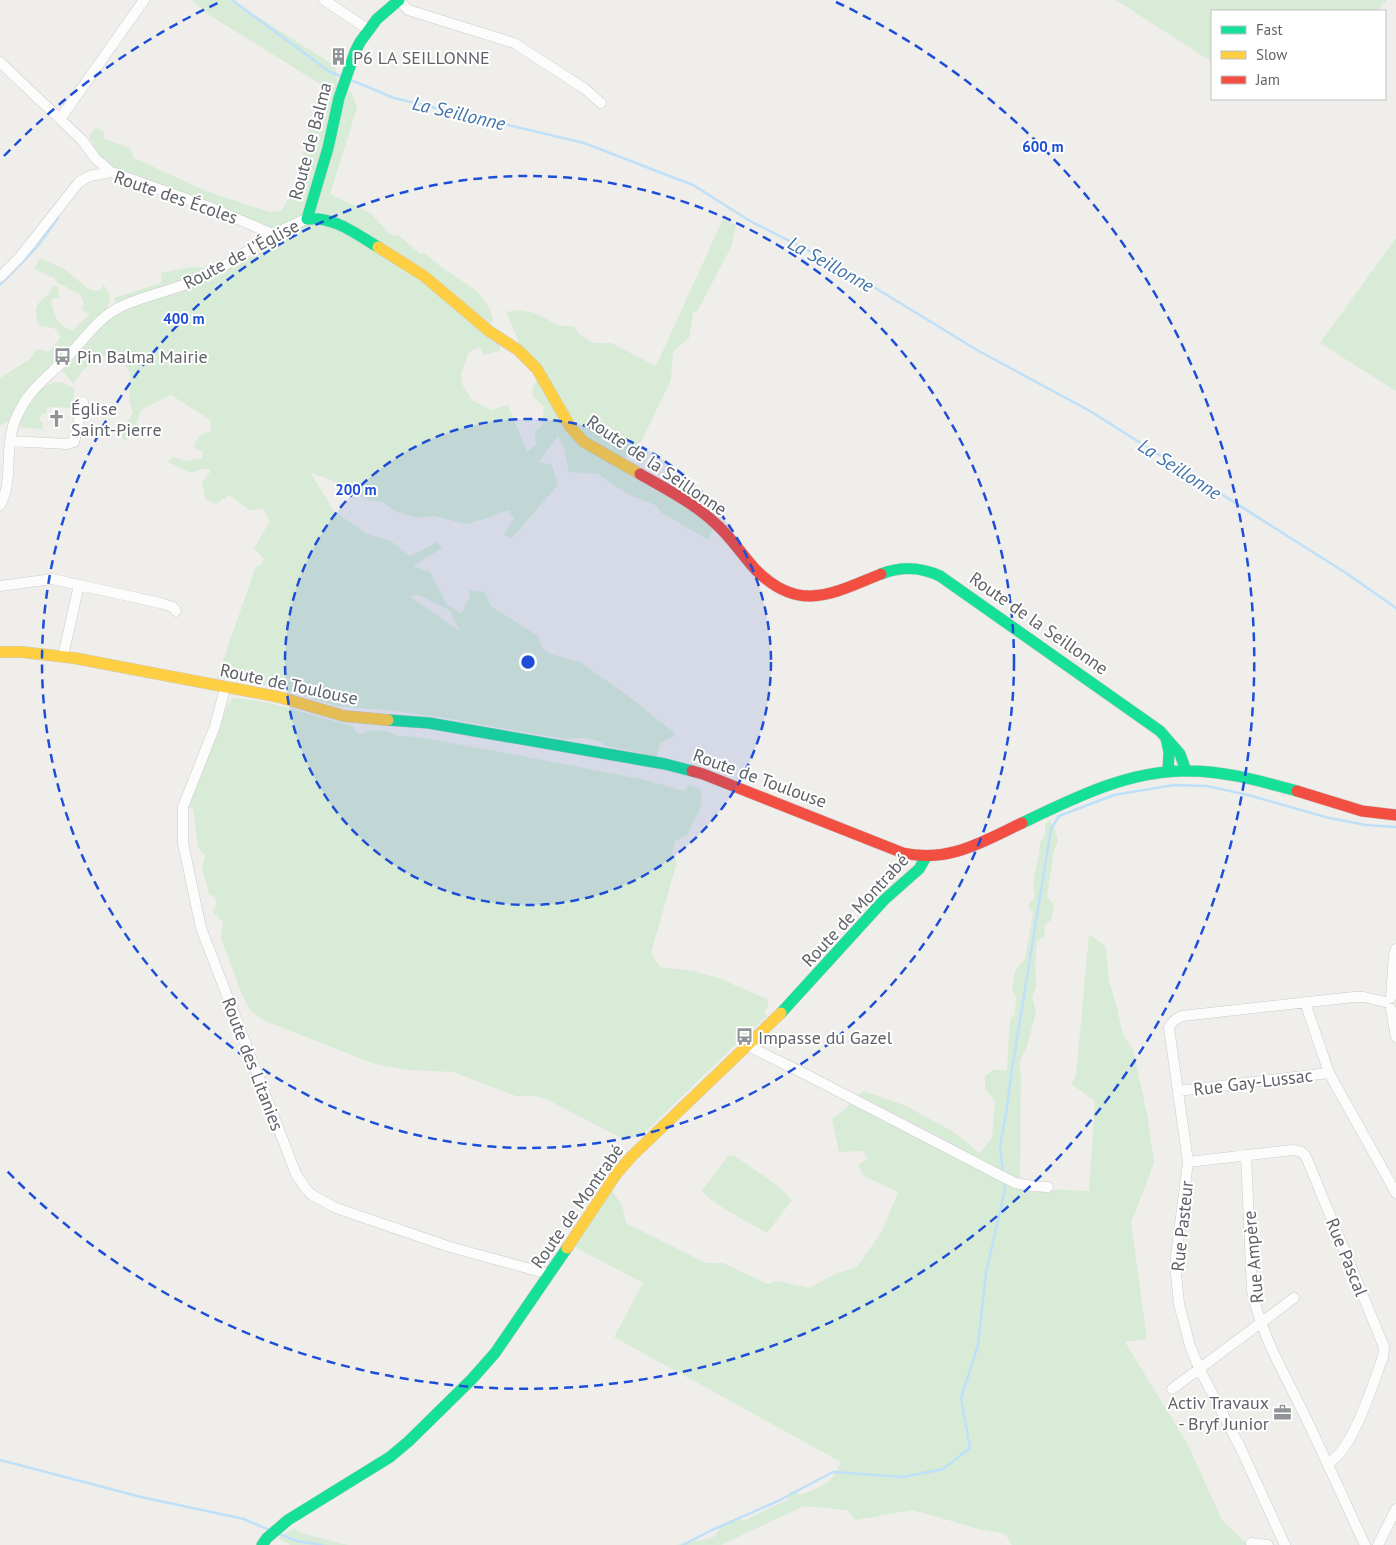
<svg xmlns="http://www.w3.org/2000/svg" width="1396" height="1545" viewBox="0 0 1396 1545" font-family="'PT Sans',sans-serif">
	<style>
		.green { fill: #d8ebd6; fill-rule: evenodd }
		.lines { fill: none; stroke-linecap: round; stroke-linejoin: round }
		.stream { stroke: #bfe0f9; stroke-width: 2.5 }
		.street-casing { stroke: #cbcccc; stroke-width: 11 }
		.fast-casing { stroke: #cacacb; stroke-width: 12 }
		.slow-casing { stroke: #cacacb; stroke-width: 12 }
		.jam-casing { stroke: #cacacb; stroke-width: 12 }
		.street { stroke: #fdfcfc; stroke-width: 10 }
		.fast { stroke: #16e098; stroke-width: 11 }
		.slow { stroke: #ffcf43; stroke-width: 11 }
		.jam { stroke: #f24e42; stroke-width: 11 }
		.ring { fill: none; stroke: #1d4ed8; stroke-width: 2.5; stroke-dasharray: 9 6 }
		.labels { text-anchor: middle; dominant-baseline: central; stroke-width: 4; stroke-linejoin: round; paint-order: stroke }
		.poi-label { font-size: 18px; fill: #5f6368; stroke: #fff; text-anchor: start }
		.street-label { font-size: 18px; fill: #5f6368; stroke: #fff }
		.water-label { font-size: 19px; font-style: italic; fill: #4174aa; stroke: #fff }
		.centre { fill: #1d4ed8; stroke: #fff; stroke-width: 2.5 }
		.ring-label { font-size: 15px; text-anchor: middle; font-weight: bold; fill: #1d4ed8; stroke: #fff; stroke-width: 4; stroke-linejoin: round; paint-order: stroke }
	</style>
	<rect width="100%" height="100%" fill="#efeeea"/>
	<path class="green" d="M192 0H231L335 66 338 87 352 92 357 108 330 194 370 213 390 234 400 236 420 254 424 253 441 267 477 291 489 307 493 318 488 334 502 344 499 351 484 355 479 347 469 352 461 373 462 384 472 400 491 410 508 405 527 452 536 445 535 432 542 426 544 407 532 395 533 386 545 372 521 347 506 312 518 310 535 313 560 326H574L579 334 594 343H611L656 366 723 219 736 225 731 247 698 310 693 313 689 338 673 352 671 380 641 442 622 462 714 525 708 540 662 513 655 505 627 494 598 474 569 472 564 449 558 436 539 462 552 465 558 485 511 539 504 534 514 518 508 510 491 517 466 524 434 516 418 518 396 512 383 502 368 500 333 481 310 472 334 511 367 534 391 541 410 556 437 542 442 548 413 566 430 572 447 605 461 613 469 599 470 590 485 592 491 606 538 636 542 648 550 654 580 662 628 696 676 734 660 744 656 758 641 753 605 746 601 742 585 738 564 739 445 718 395 711 337 706 286 690 252 682 217 678 256 566H260L264 559 254 548 270 521 263 509 249 510 229 495 216 504 205 499 202 482 211 471C205 466 197 471 191 473L168 462 172 457 186 461 202 458 203 452 194 447C196 436 202 434 211 431L210 420 171 395 146 407 141 411 132 434 124 442 121 433 133 412 129 401 130 376 128 369 114 354 116 353C97 357 82 366 74 384L62 371 69 362 63 358 47 374 32 384 14 420 0 425V378L30 359 37 349 49 352 61 337 54 328 39 326C34 309 34 304 50 293L52 287 58 286 59 298 51 299C54 316 56 323 72 331L89 314 81 310 84 304 81 295 56 282 54 278 34 269 40 258 64 269 90 290 99 291 104 285 110 296 107 310C96 317 89 325 83 336L90 340 106 322 138 303H116L114 298 161 283V273L191 267 227 269 259 253 262 237 257 230 108 172 89 137 96 127 104 132V139L130 148 134 158 206 191 269 212 281 211 295 187 317 96 325 87 206 13ZM419 595 449 610 460 631 409 596Z
		M1116 0H1387L1377 11H1212V62Z
		M1396 238V391L1320 343Z
		M61 382 74 388 73 408 47 407 46 413 40 416V421L43 423V429L23 428 19 426V422C28 405 38 381 61 382Z
		M233 698C274 700 314 717 353 726L356 732 361 734 372 730 387 731 399 736 417 737 501 752 646 780 684 791 689 785 699 788C708 802 693 821 687 835L675 841 672 854 677 862 651 953 660 967 692 971 716 977 767 999 769 1005 764 1011 767 1016 733 1047 641 1136 623 1139 546 1099 532 1096H516L453 1072 408 1070 375 1064 265 1021 251 1011 242 995 221 938 223 923 212 911 217 905 215 897 209 894 202 867 205 855 198 848 193 809 187 807 228 704Z
		M1049 820 1055 828 1058 842 1054 850 1047 896 1054 905 1051 920 1044 925 1045 936 1037 942 1035 964 1036 987 1032 997 1036 1012 1027 1046 1019 1063 1021 1075 1020 1188 1089 1191 1095 1101 1071 1084 1076 1076 1089 934 1106 947 1109 982 1116 1003 1123 1035 1133 1049 1148 1119 1154 1163 1131 1223 1147 1339 1125 1342 1187 1443 1222 1520 1248 1545H1012L1005 1534 979 1529 913 1510 856 1520 847 1510 804 1506 721 1545H676L714 1537 721 1526 739 1517 743 1521 787 1500 791 1491 801 1495C821 1486 832 1485 841 1462L614 1337 643 1283 571 1245 610 1188 622 1205 626 1223 706 1263H723L768 1284 777 1281 810 1288 833 1275 857 1267 882 1231 898 1192 864 1176 858 1165 868 1159 863 1151 839 1152 832 1119 842 1112 863 1091 904 1105 952 1131 980 1153 992 1137 995 1101 985 1089V1076L993 1070H1007L1010 1019 1015 1014 1016 996 1012 989 1015 971 1025 959 1033 913 1028 905 1035 897 1033 882 1039 855 1040 843 1045 835V825Z
		M729 1155 735 1156 778 1186 792 1200 767 1233C753 1225 708 1202 702 1190Z
		M294 1528 301 1533 348 1545H290L278 1538Z"/>
	<g class="lines">
		<path class="stream" d="M232 0 330 72 341 76
			M351 80 394 98 584 143 693 185 750 221 841 267 977 350 1090 411 1346 573 1396 608
			M0 285 37 247 58 218
			M1003 1173 1000 1146 1006 1114 1011 1076 1051 829 1059 816 1114 795 1174 785 1207 786 1248 795 1329 818 1366 825 1396 827
			M0 1460 141 1497 244 1519 269 1530
			M279 1534 297 1541 322 1545
			M683 1545 712 1530 778 1501 833 1472 903 1477 943 1469 970 1448 961 1398 978 1345 986 1273 1005 1190 1004 1181"/>
		<defs>
			<path id="street" d="M324 0 369 30
				M399 0 408 10 514 43 585 89 601 103
				M0 62 82 140 95 158 111 172
				M60 119 144 0
				M0 277 19 258 79 182 90 176 111 172 212 208 275 235
				M10 441 67 444 74 442 83 402
				M0 505C11 486 7 463 10 442 11 431 15 419 20 410 30 389 50 375 65 359 83 342 97 318 120 307 147 294 178 290 205 276 240 259 271 232 307 219
				M79 585 160 603 173 607 176 611
				M0 586 52 579 79 585 63 656
				M225 688 215 726 183 807V843L201 928 296 1174 306 1189 312 1195 336 1208 450 1247 549 1274
				M1391 998 1394 955 1396 949
				M1305 1002 1329 1073 1396 1193
				M1391 1009 1396 1037
				M748 1046 805 1074 1015 1183 1033 1186 1048 1187
				M1178 1091 1329 1073
				M1246 1155 1252 1291C1261 1334 1283 1371 1302 1410 1324 1455 1344 1500 1365 1545
				M1188 1162 1293 1150C1301 1151 1304 1152 1307 1159L1384 1347 1383 1357C1373 1383 1353 1451 1328 1463
				M1172 1389 1294 1298
				M1251 1543 1268 1545
				M1285 1545 1240 1447 1199 1368 1190 1346 1179 1304 1176 1274V1256L1188 1162 1169 1028C1172 1021 1176 1019 1182 1016L1354 997H1364L1385 1002
				M1378 1545 1396 1509"/>
			<path id="fast" d="M378 247C356 234 334 216 307 219L328 148 339 98 355 52 360 42 377 19 399 0
				M881 574C902 566 920 567 940 576L1160 731 1180 754 1186 771
				M388 720 429 723 665 764 692 771
				M1166 738 1169 752 1168 772
				M1022 823C1072 799 1127 771 1184 771 1222 770 1260 781 1297 791
				M781 1013 884 900 919 869 926 857
				M262 1545 267 1538 288 1520 390 1457 409 1441 472 1379 495 1353 567 1248"/>
			<path id="slow" d="M378 247 424 276 489 331 518 350 537 369 571 428 584 442 640 474
				M0 652H22L74 658 279 697 344 716 388 720
				M567 1248 617 1173 632 1156 781 1013"/>
			<path id="jam" d="M640 474C666 489 694 503 716 524 731 537 742 555 756 570 800 614 833 593 881 574
				M692 771 703 774 903 853C949 863 982 842 1022 823
				M1297 791 1362 811 1396 815"/>
		</defs>
		<use href="#street" class="street-casing"/>
		<use href="#fast" class="fast-casing"/>
		<use href="#slow" class="slow-casing"/>
		<use href="#jam" class="jam-casing"/>
		<use href="#street" class="street"/>
		<use href="#fast" class="fast"/>
		<use href="#slow" class="slow"/>
		<use href="#jam" class="jam"/>
	</g>
	<circle cx="528" cy="662" r="243" fill="#1d4ed8" fill-opacity=".12"/>
	<g class="ring">
		<circle cx="528" cy="662" r="243"/>
		<circle cx="528" cy="662" r="486"/>
		<path d="M4 156A728 728 0 0 1 220 2M836 2A728 728 0 1 1 4 1168"/>
	</g>
	<defs>
		<symbol id="building-bare" viewBox="-9 -9 18 18"><path d="M-4-6H4V6H1V3H-1V6H-4ZM-2.5-4.3h1.7v1.8h-1.7ZM.8-4.3h1.7v1.8H.8ZM-2.5-1h1.7V.8h-1.7ZM.8-1h1.7V.8H.8Z" fill="#919496" stroke="#fff" stroke-width="2.5" paint-order="stroke"/></symbol>
		<symbol id="bus-bare" viewBox="-9 -9 18 18"><path d="M-5-6H5V4H4V6H2V4H-2V6H-4V4H-5ZM-3.5-4V0h7V-4ZM-3.5 1.2v1.5H-2V1.2ZM2 1.2v1.5H3.5V1.2Z" fill="#919496" stroke="#fff" stroke-width="2.5" paint-order="stroke"/></symbol>
		<symbol id="church-bare" viewBox="-9 -9 18 18"><path d="M-1.2-6h2.4v3.5h3.3v2.4h-3.3V6h-2.4V-.1h-3.3v-2.4h3.3Z" fill="#919496" stroke="#fff" stroke-width="2.5" paint-order="stroke"/></symbol>
		<symbol id="office-bare" viewBox="-9 -9 18 18"><path d="M-6-3h4V-5.5h4V-3h4V5H-6ZM-1-4.5V-3h2v-1.5ZM-6 0V1H6V0Z" fill="#919496" stroke="#fff" stroke-width="2.5" paint-order="stroke"/></symbol>
	</defs>
	<g fill-rule="evenodd">
		<use href="#building-bare" x="326" y="44" width="25" height="25"/>
		<use href="#bus-bare" x="50" y="344" width="25" height="25"/>
		<use href="#church-bare" x="44" y="406" width="25" height="25"/>
		<use href="#bus-bare" x="732" y="1024" width="25" height="25"/>
		<use href="#office-bare" x="1270" y="1400" width="25" height="25"/>
	</g>
	<g class="labels">
		<g class="poi-label">
			<text x="353" y="57">P6 LA SEILLONNE</text>
			<text x="77" y="356">Pin Balma Mairie</text>
			<text x="71" y="408">Église<tspan x="71" dy="21">Saint-Pierre</tspan></text>
			<text x="758" y="1037">Impasse du Gazel</text>
			<text x="1269" y="1402" text-anchor="end">Activ Travaux<tspan x="1269" dy="21">- Bryf Junior</tspan></text>
		</g>
		<g class="street-label">
			<text transform="translate(310 141) rotate(-75)">Route de Balma</text>
			<text transform="translate(176 197) rotate(19)">Route des Écoles</text>
			<text transform="translate(241 254) rotate(-28)">Route de l'Église</text>
			<text transform="translate(657 465) rotate(34)">Route de la Seillonne</text>
			<text transform="translate(1039 623) rotate(35)">Route de la Seillonne</text>
			<text transform="translate(289 684) rotate(12)">Route de Toulouse</text>
			<text transform="translate(760 778) rotate(20)">Route de Toulouse</text>
			<text transform="translate(855 910) rotate(-47)">Route de Montrabé</text>
			<text transform="translate(253 1064) rotate(69)">Route des Litanies</text>
			<text transform="translate(1253 1082) rotate(-7)">Rue Gay-Lussac</text>
			<text transform="translate(577 1206) rotate(-55)">Route de Montrabé</text>
			<text transform="translate(1182 1226) rotate(-84)">Rue Pasteur</text>
			<text transform="translate(1253 1257) rotate(-95)">Rue Ampère</text>
			<text transform="translate(1347 1257) rotate(68)">Rue Pascal</text>
		</g>
		<g class="water-label">
			<text transform="translate(459 113) rotate(13)">La Seillonne</text>
			<text transform="translate(831 264) rotate(29)">La Seillonne</text>
			<text transform="translate(1180 469) rotate(33)">La Seillonne</text>
		</g>
	</g>
	<circle cx="528" cy="662" r="8" class="centre"/>
	<g class="ring-label">
		<text x="1043" y="152">600 m</text>
		<text x="184" y="324">400 m</text>
		<text x="356" y="495">200 m</text>
	</g>
	<rect x="1211" y="10" width="175" height="90" fill="#ffffff" stroke="#bfc1c3"/>
	<rect x="1221" y="26" width="25" height="8" fill="#16e098" stroke="#bfc1c3"/>
	<text x="1256" y="35" font-size="15" fill="#5f6368">Fast</text>
	<rect x="1221" y="51" width="25" height="8" fill="#ffcf43" stroke="#bfc1c3"/>
	<text x="1256" y="60" font-size="15" fill="#5f6368">Slow</text>
	<rect x="1221" y="76" width="25" height="8" fill="#f24e42" stroke="#bfc1c3"/>
	<text x="1256" y="85" font-size="15" fill="#5f6368">Jam</text>
</svg>
